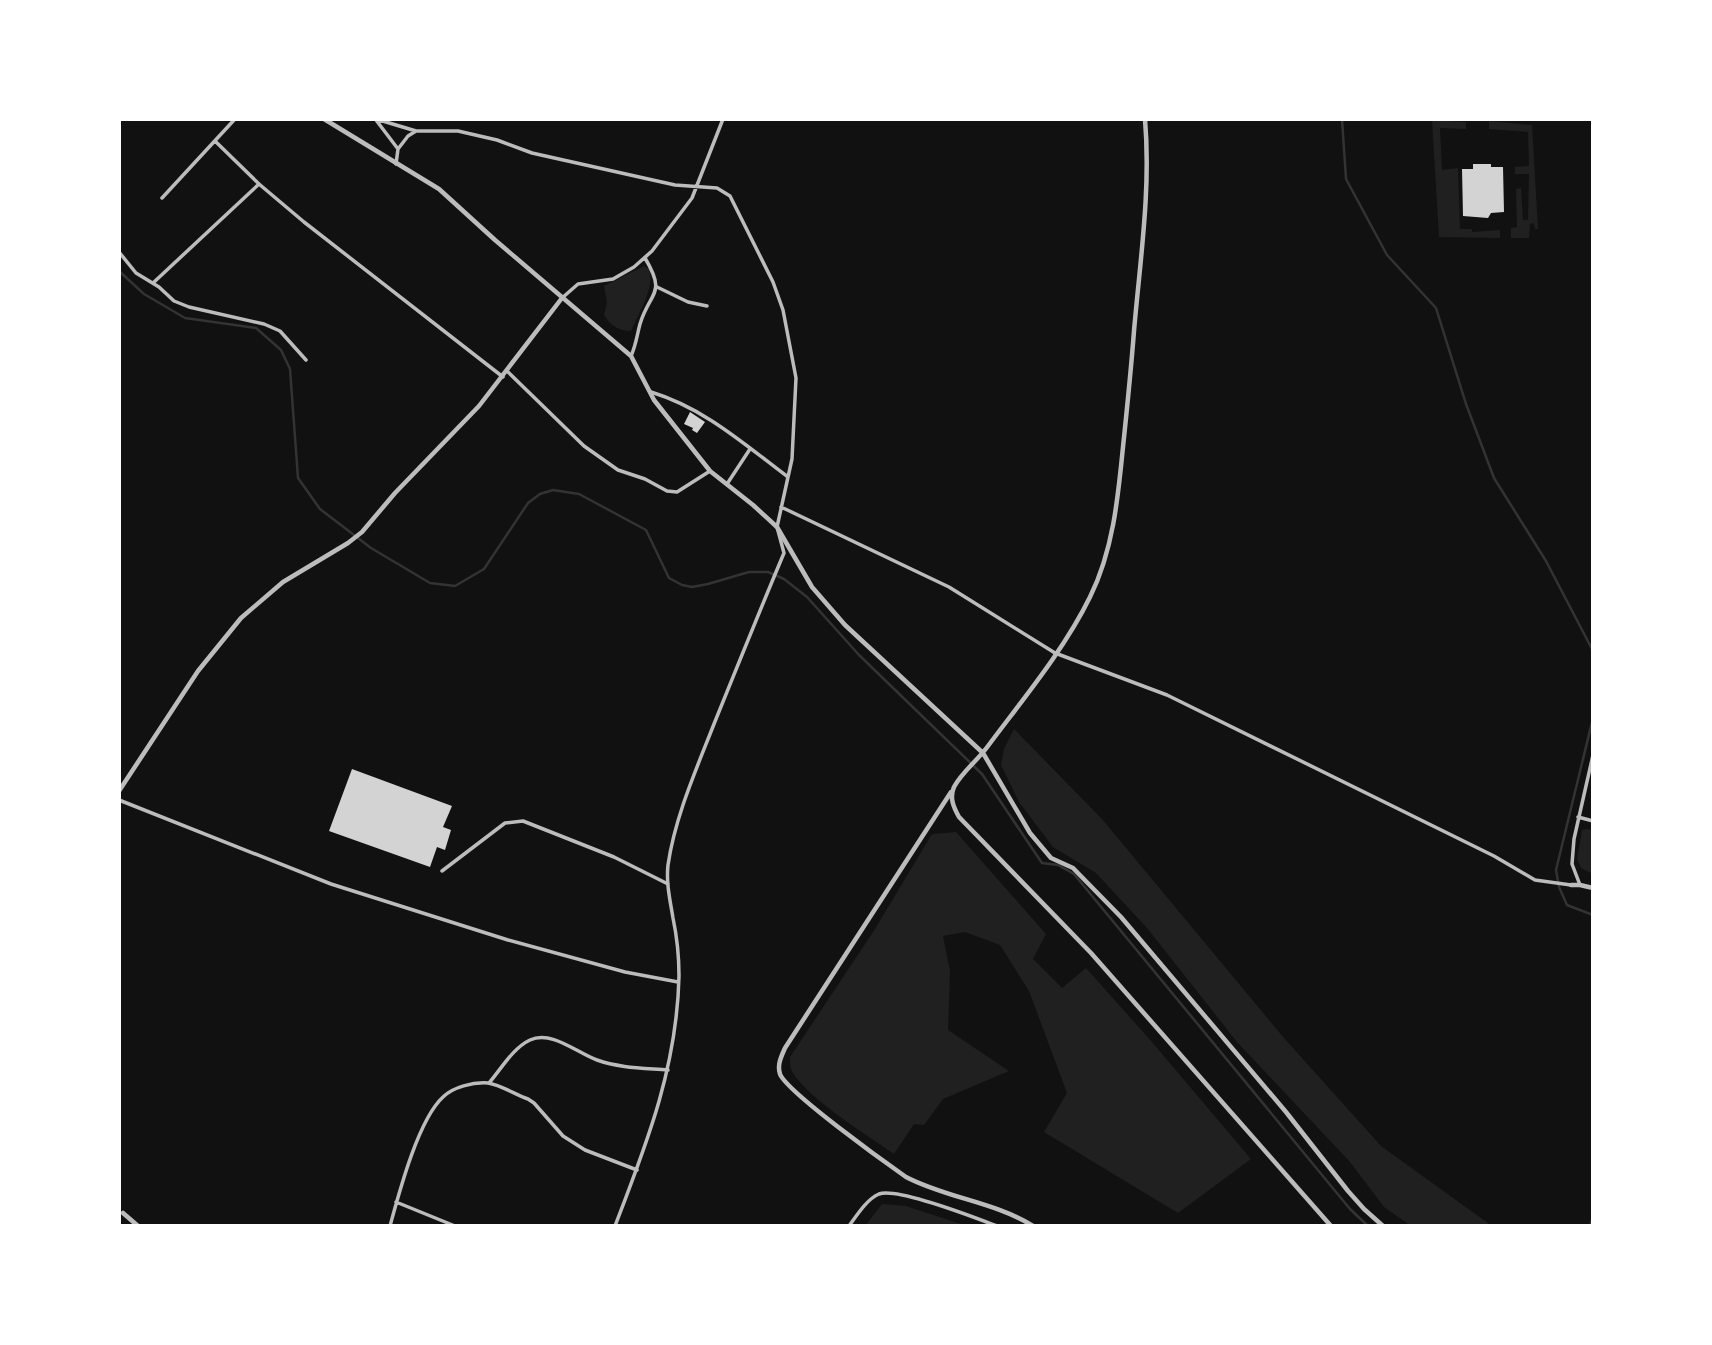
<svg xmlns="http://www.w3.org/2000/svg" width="1712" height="1345" viewBox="0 0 1712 1345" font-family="Cabin,sans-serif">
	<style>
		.green { fill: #202020 }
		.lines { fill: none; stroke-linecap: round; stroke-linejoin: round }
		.stream { stroke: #333; stroke-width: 2.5 }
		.building { fill: #d3d3d3 }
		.minor { stroke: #bcbcbc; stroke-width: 3.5 }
		.tertiary { stroke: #bcbcbc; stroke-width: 4.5 }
	</style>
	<rect width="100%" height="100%" fill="#111"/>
	<path class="green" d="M1432 120 1466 122V129L1440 128 1442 170 1458 168 1460 229H1472V232L1500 230V238L1439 237Z
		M1489 121 1532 125 1538 229H1535L1534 223 1530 224 1529 238H1511V228L1517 227 1516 189 1521 188 1523 220H1528L1529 174H1515V167L1529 166 1528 132 1489 129Z
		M644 266 649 269C655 289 639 312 631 331 619 331 611 326 604 315L607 302 604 286Z
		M1014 729 1102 819 1284 1038 1381 1146 1492 1226H1411L1384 1207 1350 1162 1237 1042 1147 928 1096 873 1053 847 1019 802 1001 765 1004 749Z
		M1586 829 1593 830V874L1581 868 1577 859 1582 830Z
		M956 832 1046 934 1033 959 1062 988 1086 968 1152 1042 1251 1159 1178 1213 1044 1132 1067 1093 1029 991 1000 945 965 932 943 936 950 971 948 1030 1009 1071 943 1099 924 1125 914 1124 894 1154C867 1135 810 1100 793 1073 790 1069 790 1062 790 1057L875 929 932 834Z
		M882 1204 906 1206 967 1226H865Z"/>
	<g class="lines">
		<path class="stream" d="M1342 119 1346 179 1387 255 1436 308 1466 404 1494 478 1546 561 1592 649 1593 671
			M119 271 144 294 185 318 256 328 281 350 290 369 298 478 320 509 371 548 430 583 455 586 484 569 528 503 540 494 553 490 579 494 646 530 669 578 682 585 692 587 708 584 749 572H768L784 579 807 597 859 655 982 774 1042 863 1058 865 1074 874 1350 1209 1368 1226
			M1593 718 1556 870 1559 887 1567 905 1593 915
			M1590 1226 1593 1217"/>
	</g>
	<path class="building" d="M1473 164H1491V167H1503L1504 212 1491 213 1488 218 1463 216 1462 169H1473Z
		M690 412 705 422 697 433 692 430 693 428 684 424Z
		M352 769 452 806 443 827 451 830 445 850 437 847 430 867 329 831Z"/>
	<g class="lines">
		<path class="minor" d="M376 119 416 131H458L497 140 532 153 675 185 717 188 730 196 773 282 783 310 796 378 792 459 777 527 784 553C760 610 737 667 714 724 696 770 675 817 668 865 666 883 670 900 673 918 677 937 679 956 679 976 677 1067 647 1143 615 1226
			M376 120 398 149 396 164
			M215 141 259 184 304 222 503 377
			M398 149 408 136 416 131
			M162 198 235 119
			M119 252 136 273 159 287 174 301 189 307 264 324 280 331 306 360
			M153 283 259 184
			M657 287 688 302 707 306
			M562 298 578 284 613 279 634 267 652 251 692 198 723 119
			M631 356C636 345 637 335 640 324 650 291 667 295 645 258
			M507 371 584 446 618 470 645 479 667 491 677 492 710 471
			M651 392C704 408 744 444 788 477
			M727 484 750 449
			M781 507 949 587 1055 653 1167 695 1494 856 1535 880 1571 885
			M119 800 331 884 508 940 625 972 678 982
			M1578 817 1593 821
			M442 871 505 823 523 821 614 857 668 884
			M1580 885 1572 864 1574 839 1593 755
			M489 1083C501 1069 513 1048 530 1040 552 1030 577 1053 597 1060 619 1068 644 1068 668 1070
			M396 1202 455 1226
			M390 1226C399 1193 418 1120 443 1097 453 1087 473 1082 488 1083 501 1085 516 1095 528 1099L534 1103 563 1136 585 1150 637 1170
			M849 1226C857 1215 867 1199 879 1194 897 1187 976 1218 997 1226"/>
		<path class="tertiary" d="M324 119 439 189 495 240 631 356 654 400 710 471 753 505 777 527 812 587 845 625 983 753 1030 833 1051 858 1073 868 1121 917 1286 1112 1348 1191 1364 1209 1383 1226
			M1145 119C1151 190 1140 261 1134 331 1131 370 1127 409 1123 447 1118 498 1113 551 1090 597 1064 650 1023 699 988 746 978 760 962 772 954 787 949 798 954 808 959 817L1091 953 1331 1226
			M119 791 198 671 241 618 283 582 348 543 362 532 395 493 479 406 562 298
			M951 792 785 1048C781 1057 777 1065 780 1074 787 1092 886 1163 906 1177 946 1198 995 1202 1033 1226
			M1571 885H1580L1593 888
			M123 1213 138 1226"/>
	</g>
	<rect width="1712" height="1345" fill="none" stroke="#ffffff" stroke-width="242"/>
</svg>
